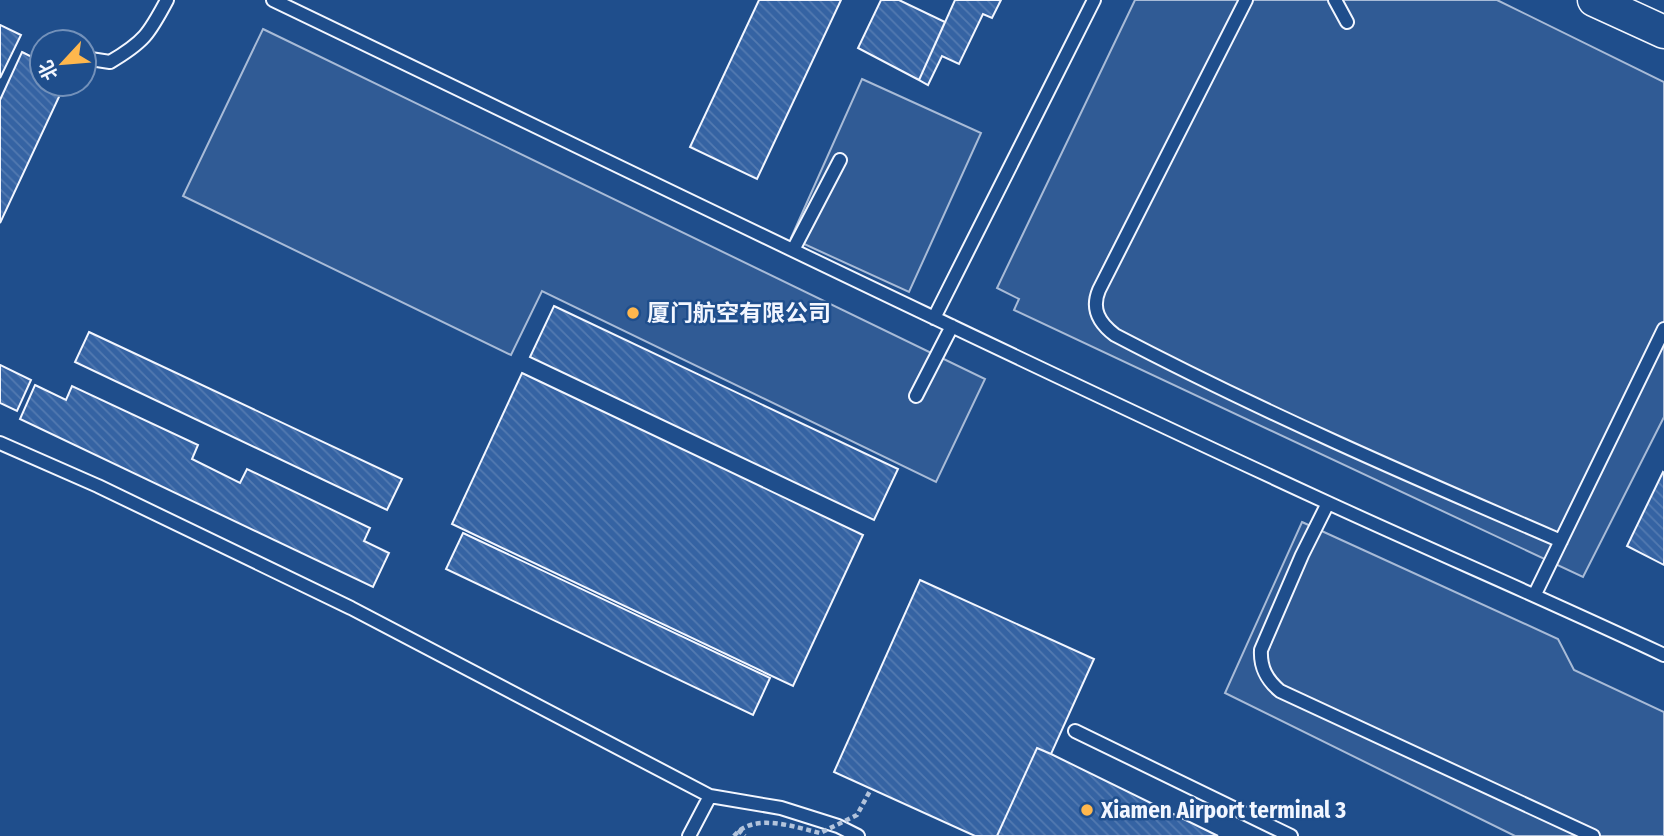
<svg xmlns="http://www.w3.org/2000/svg" width="1664" height="836" viewBox="0 0 1664 836" font-family="'Fira Sans Condensed','Noto Sans SC',sans-serif">
	<style>
		.parking { fill: #305b95; stroke: #a8bbd7; stroke-width: 2 }
		.building { fill: url(#building-back-hatch); stroke: #f2f6ff; stroke-width: 2 }
		.lines { fill: none; stroke-linecap: round; stroke-linejoin: round }
		.lane-casing { stroke: #f2f6ff; stroke-width: 16 }
		.secondary-casing { stroke: #f2f6ff; stroke-width: 35 }
		.path { stroke: #b3c4dc; stroke-width: 4.5; stroke-dasharray: 5 3.5; stroke-linecap: butt }
		.lane { stroke: #1f4e8c; stroke-width: 12 }
		.secondary { stroke: #1f4e8c; stroke-width: 32 }
		.path-bridge { stroke: #b3c4dc; stroke-width: 4.5; stroke-dasharray: 5 3.5; stroke-linecap: butt }
		.poi-dot { fill: #ffb74d; stroke: #1f4e8c; stroke-width: 2.5 }
		.labels { text-anchor: middle; dominant-baseline: central; stroke-width: 5; stroke-linejoin: round; paint-order: stroke }
		.poi-label { font-size: 23px; font-weight: bold; fill: #f2f6ff; stroke: #1f4e8c; text-anchor: start }
	</style>
	<defs>
		<pattern id="building-back-hatch" width="6" height="6" patternUnits="userSpaceOnUse" patternTransform="scale(1.75)"><rect width="6" height="6" fill="#3563a3"/><path d="M-1 5l2 2M0 0l6 6M5-1l2 2" fill="none" stroke="#537ab1"/></pattern>
	</defs>
	<rect width="100%" height="100%" fill="#1f4e8c"/>
	<path class="parking" d="M1135 0H1497L1664 82V417L1583 577 1014 310 1019 299 997 288Z
		M263 29 985 379 936 482 542 291 511 355 183 196Z
		M862 79 981 133 909 292 791 238Z
		M1302 522 1558 639 1574 670 1664 712V836H1515L1225 693Z"/>
	<path class="building" d="M759 0H841L757 179 690 147Z
		M881 0H899L945 22 919 80 858 48Z
		M955 0H1001L992 18 983 14 959 64 942 56 928 85 919 80Z
		M0 25 21 35 0 78Z
		M22 52 42 62V84H65L0 223V100Z
		M554 306 898 469 874 520 530 357Z
		M89 332 402 479 387 510 75 362Z
		M0 365 31 380 17 411 0 403Z
		M522 373 863 535 793 686 452 524Z
		M35 385 66 400 72 386 198 445 192 459 240 483 247 469 370 528 364 541 389 553 373 587 20 419Z
		M1663 472 1664 473V565L1627 546Z
		M463 533 770 678 753 715 446 569Z
		M920 580 1094 659 1051 754 1037 748 997 836H975L834 772Z
		M1037 748 1051 754 1218 836H997Z"/>
	<g class="lines">
		<defs>
			<path id="lane" d="M273 0C623 168 973 339 1326 502 1439 554 1552 602 1664 655
				M1246 0 1099 290C1091 309 1099 323 1115 335 1260 411 1410 476 1561 541
				M1335 0 1347 22
				M84 58 110 62C144 42 149 34 167 0
				M793 250 840 160
				M934 318 1094 0
				M916 396 952 326
				M0 443 98 486 351 608 710 796 781 808 838 826 858 836
				M1328 503 1302 555 1261 650C1260 668 1267 680 1280 691L1593 836
				M1535 594 1664 329
				M1075 731 1291 836
				M689 836 710 796"/>
			<path id="secondary" d="M1594 0 1664 32"/>
		</defs>
		<use href="#lane" class="lane-casing"/>
		<use href="#secondary" class="secondary-casing"/>
		<path class="path" d="M738 830 745 836"/>
		<use href="#lane" class="lane"/>
		<use href="#secondary" class="secondary"/>
		<path class="path-bridge" d="M734 836C753 812 795 827 820 833L857 815 871 789"/>
	</g>
	<g class="poi-dot">
		<circle cx="633" cy="313" r="7"/>
		<circle cx="1087" cy="810" r="7"/>
	</g>
	<g class="labels">
		<g class="poi-label">
			<text x="647" y="313">厦门航空有限公司</text>
			<text x="1101" y="810">Xiamen Airport terminal 3</text>
		</g>
	</g>
	<g transform="translate(63 63) rotate(244)"><circle r="33" fill="#1f4e8c" stroke="#7391ba" stroke-width="2"/>
	<path d="M0-5L12 26L0 18L-12 26Z" fill="#ffb74d"/>
	<text y="-10" font-size="19" font-weight="bold" text-anchor="middle" fill="#f2f6ff">北</text>
	</g>
</svg>
